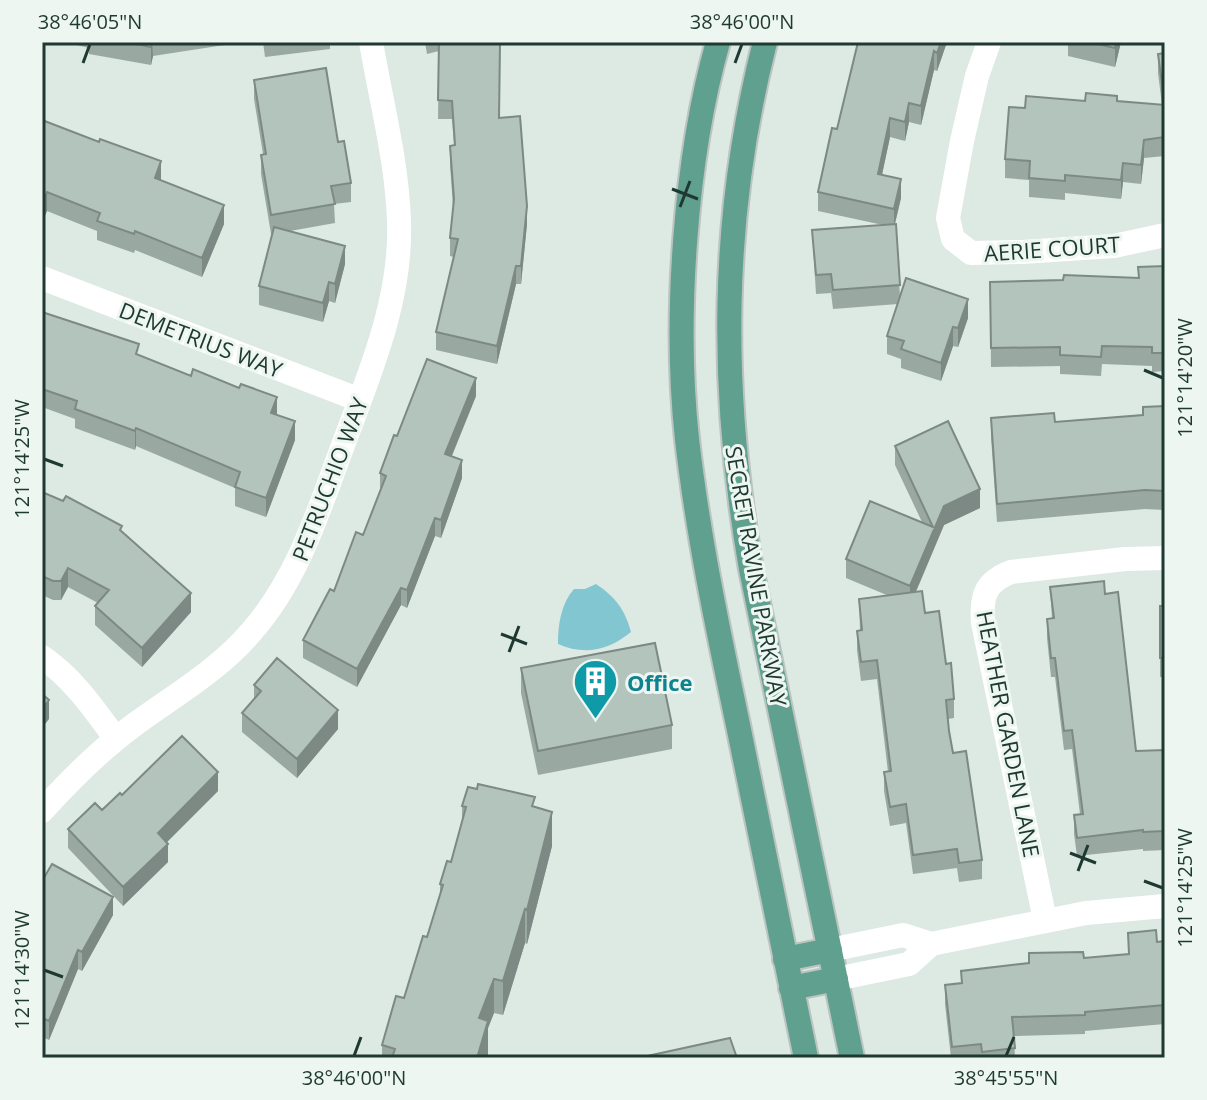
<svg xmlns="http://www.w3.org/2000/svg" width="1207" height="1100" viewBox="0 0 1207 1100" font-family="'Open Sans',sans-serif">
	<style>
		.water { fill: #82c6d1 }
		.lines { fill: none; stroke-linecap: round; stroke-linejoin: round }
		.major-casing { stroke: #bcc4c1; stroke-width: 28 }
		.minor { stroke: #fff; stroke-width: 24 }
		.major { stroke: #60a08e; stroke-width: 24 }
		.wall { fill: #99a9a2 }
		.shaded-wall { fill: #7d8984 }
		.building { fill: #b2c4bc; stroke: #7d8984; stroke-width: 2 }
		.ticks { fill: none; stroke: #1e3931; stroke-width: 3 }
		.labels { text-anchor: middle; dominant-baseline: central; stroke-width: 6; stroke-linejoin: round; paint-order: stroke }
		.street-label { font-size: 22px; fill: #1e3931; stroke: #edf6f1 }
		.culture-label { font-size: 22px; font-weight: bold; fill: #0d838f; stroke: #edf6f1; text-anchor: start }
		.neatline { fill: none; stroke: #1e3931; stroke-width: 3 }
		.ticks-label { font-size: 20px; text-anchor: middle; fill: #1e3931 }
	</style>
	<rect width="100%" height="100%" fill="#dde9e3"/>
	<path class="water" d="M596 584C615 597 625 609 631 632 609 650 585 656 558 644 558 624 561 604 574 589H585Z"/>
	<g class="lines">
		<defs>
			<path id="major" d="M718 42C685 158 674 319 687 439 698 536 718 630 738 725 760 836 783 947 806 1058
				M765 42C720 218 720 390 751 569L852 1058
				M785 959 830 950
				M791 988 836 979"/>
		</defs>
		<use href="#major" class="major-casing"/>
		<path class="minor" d="M989 42 977 76 962 141 948 218 953 239 971 253 1022 252 1114 246 1165 235
			M42 278 360 400
			M42 657C73 678 94 709 116 739
			M42 811C70 780 100 750 134 725 175 695 219 670 252 631 298 578 318 512 342 448 369 375 402 300 399 221 397 161 381 101 371 42
			M1045 920 983 623C981 596 985 582 1011 572L1125 559 1165 558
			M830 950 903 935 931 944
			M836 979 909 964 931 944 1086 913 1165 906"/>
		<use href="#major" class="major"/>
	</g>
	<path class="wall" d="M64 42H244L153 56 151 65 89 54V48Z
		M263 42H330V49L265 57Z
		M425 42H483L499 118 527 224 521 284H516L497 364 436 350V332L454 257 450 256V238L453 207 450 164V146L454 145 452 119H438L439 51 427 54Z
		M858 42H947L937 71 934 70 921 125 909 122 905 141 890 137 882 175 901 198 895 224 900 296 968 318 958 347 953 346 941 381 901 368V359L887 354V336L898 304 833 309 831 293 816 294 812 230 883 225 818 211V192L837 129Z
		M1068 42H1121L1115 67 1068 56Z
		M1165 53V156L1144 158 1141 184 1123 182 1121 199 1065 193V200L1029 197V180L1005 178V159L1025 108 1085 101H1117L1162 105 1158 73V54Z
		M254 80 338 142 351 183V202L334 204 335 223 290 231 345 264 335 303 329 301 323 322 259 305V286L272 234H271L261 174V155L263 154 254 99Z
		M42 120 161 180 224 224 202 277 135 250 134 253 97 240V231L47 211 43 220H42Z
		M1165 266V371L1152 372V366L1102 364 1101 376 1060 374V366L991 367 990 282 1138 278Z
		M42 312 139 356 277 415 295 440 266 517 235 506V488L136 446 135 450 75 428V419L42 407Z
		M476 396 452 456 462 478 441 538 435 536 407 608 401 605 357 687 303 658V640L334 591 363 535 380 491V473L397 436Z
		M1165 406V510L1145 509 997 522 991 437V418L1055 422 1143 415Z
		M895 446 980 508 944 525 916 592 946 664 954 699V718L948 719 949 731 953 753 982 860V879L959 882 957 868 913 874 906 823 890 826 884 791V772H888L877 679 861 681 857 650V631L860 630 859 599 889 596 846 578V559L922 522 895 465Z
		M42 492 122 532 191 612 142 667 95 625V606L98 603 68 587 61 600H53L42 595Z
		M1050 587 1105 594 1136 751 1165 750V850L1143 851V849L1077 856 1074 834V815L1080 814 1072 749 1064 750 1055 677H1051L1047 638V619L1052 618Z
		M1160 606H1165V677H1160Z
		M521 668 672 725V749L538 775 521 693Z
		M254 685 338 729 297 778 242 732V713L254 700Z
		M218 791 167 842 168 862 123 906 68 848V829L102 810 122 795Z
		M462 806 535 807 552 846 527 944 525 943 503 1015 494 1013 488 1028 487 1058H382V1045L404 998 427 937 440 895V884L451 862 462 820Z
		M42 881 113 915 82 971 78 969 49 1040 42 1037Z
		M1128 933 1157 942 1165 941V1024L1085 1031V1034L1014 1036 1015 1058H951L945 1004V985L961 983V971L1128 954Z"/>
	<path class="shaded-wall" d="M152 42 153 56 151 65V47Z
		M941 42H947L937 71V53Z
		M1116 42H1121L1115 67V48Z
		M934 51V70L921 125V106Z
		M909 103V122L905 141V122Z
		M890 118V137L878 193V174Z
		M1144 140V158L1141 184V165Z
		M161 161V180L155 178Z
		M1123 163V182L1121 199V180Z
		M901 179V198L894 227V209Z
		M47 192V211L43 220V201Z
		M224 205V224L202 277V258Z
		M527 206V224L521 284V266Z
		M345 246V264L335 303V284Z
		M516 266V284L497 364V346Z
		M329 282V301L323 322V303Z
		M968 299V318L958 347V328Z
		M953 327V346L941 381V363Z
		M476 378V396L445 472V454Z
		M277 397V416L271 413Z
		M295 421V440L266 517V498Z
		M136 428V446L135 450V431Z
		M462 460V478L441 538V520Z
		M980 489V508L944 525 910 605V586L944 506Z
		M435 518V536L407 608V590Z
		M68 568V587L61 600V581Z
		M401 588V605L357 687V669Z
		M191 593V612L142 667V648Z
		M49 700V719L42 728V709Z
		M338 710V729L297 778V759Z
		M218 772V791L158 851V833Z
		M552 812V846L527 944V910Z
		M168 844V862L123 906V887Z
		M113 897V915L82 971V952Z
		M525 909V943L503 1015V981Z
		M78 950V969L49 1040V1021Z
		M494 979V1013L488 1028V1055L487 1058H477L479 1018Z"/>
	<path class="building" d="M127 42H152L151 47Z
		M439 42 500 43 499 118 520 116 527 206 521 266H516L497 346 436 332 458 239 450 238 454 199 450 146 455 145 452 101 438 100Z
		M858 42H941L937 53 934 51 921 106 909 103 905 122 890 118 878 174 901 179 894 209 818 192 832 128 837 129Z
		M1089 42H1116L1115 48Z
		M1165 53V137L1144 140 1141 165 1123 163 1121 180 1065 175V181L1029 178 1030 161 1005 159 1009 107 1025 108 1026 96 1085 101 1086 93 1117 96V101L1165 105 1158 54Z
		M326 68 338 142 344 141 351 183 331 186 335 204 271 215 261 155 266 154 254 80Z
		M42 120 99 142 100 139 161 161 155 178 224 205 202 258 135 231 134 234 97 221 100 213 47 192 43 201H42Z
		M896 224 900 285 833 290 831 274 816 275 812 230Z
		M274 227 345 246 335 284 329 282 323 303 259 286Z
		M1165 266V353H1152V347L1102 346 1101 357 1060 355V347L991 348 990 282 1063 280 1064 275 1139 278 1138 267Z
		M906 278 968 299 958 328 953 327 941 363 901 349 904 341 887 336Z
		M42 312 139 344 136 354 191 376 193 369 239 388 241 384 277 397 271 413 295 421 266 498 235 487 240 472 136 428 135 431 75 409 77 401 42 389Z
		M427 359 476 378 445 454 462 460 441 520 435 518 407 590 401 588 357 669 303 640 330 589 334 591 356 532 363 535 386 476 380 473 394 435 397 436Z
		M1165 406V491L1145 490 997 504 991 418 1054 413 1055 422 1143 415V407Z
		M948 421 980 489 944 506 910 586 846 559 870 501 933 527 895 446Z
		M42 492 63 501 66 496 122 526 120 530 191 593 142 648 95 606 109 590 68 568 61 581H53L42 576Z
		M1104 581 1105 594 1118 592 1136 751 1165 750V831L1143 832V830L1077 838 1074 815 1083 814 1072 730 1064 731 1055 658H1051L1047 619 1054 618 1050 587Z
		M922 591 925 613 939 611 946 664 951 663 954 699 946 700 949 731 953 753 966 751 982 860 959 863 957 849 913 855 906 804 890 807 884 772 891 771 877 660 861 662 857 631 862 630 859 599Z
		M1160 606H1165V658H1160Z
		M655 643 672 725 538 751 521 668Z
		M277 658 338 710 297 759 242 713 261 691 254 685Z
		M42 694 49 700 42 709Z
		M182 736 218 772 158 833 168 844 123 887 68 829 95 803 102 810 120 793 122 795Z
		M478 784 535 797 532 806 552 812 527 910 525 909 503 981 494 979 479 1018 488 1021 477 1058H392L395 1049 382 1045 396 996 404 998 423 936 427 937 443 885 440 884 447 861 451 862 466 807 462 806 468 787 477 789Z
		M52 864 113 897 82 952 78 950 49 1021 42 1018V881Z
		M1156 930 1157 942 1165 941V1005L1085 1012V1015L1012 1017 1015 1048 982 1052 981 1044 952 1047 945 985 962 983 961 971 1029 963V953L1083 952 1084 958 1129 954 1128 933Z
		M730 1038 737 1058H638Z"/>
	<path class="ticks" d="M83 63 90 44M735 63 742 44M672 189 698 199M680 207 690 181M1144 370 1163 378M44 459 63 466M501 634 527 644M509 652 519 626M1070 853 1096 863M1078 871 1088 845M1144 881 1163 888M44 970 63 977M354 1056 361 1037M1006 1056 1014 1037"/>
	<defs>
		<symbol id="building-pin" viewBox="-11 -11 22 30"><path d="M0 17L-7.5 6A9.5 9.5 0 1 1 7.5 6Z" fill="#0f9aa8" stroke="#edf6f1"/><path d="M-4-6H4V6H1V3H-1V6H-4ZM-2.5-4.3h1.7v1.8h-1.7ZM.8-4.3h1.7v1.8H.8ZM-2.5-1h1.7V.8h-1.7ZM.8-1h1.7V.8H.8Z" fill="#fff"/></symbol>
	</defs>
	<g fill-rule="evenodd">
		<use href="#building-pin" x="570" y="656" width="51" height="69"/>
	</g>
	<g class="labels">
		<g class="street-label">
			<text transform="translate(1052 248) rotate(-4)">AERIE COURT</text>
			<text transform="translate(201 339) rotate(21)">DEMETRIUS WAY</text>
			<text transform="translate(329 479) rotate(-69)">PETRUCHIO WAY</text>
			<text transform="translate(757 576) rotate(80)">SECRET RAVINE PARKWAY</text>
			<text transform="translate(1009 734) rotate(79)">HEATHER GARDEN LANE</text>
		</g>
		<g class="culture-label">
			<text x="627" y="682">Office</text>
		</g>
	</g>
	<rect width="1207" height="1100" fill="none" stroke="#edf6f1" stroke-width="88"/>
	<rect x="44" y="44" width="1119" height="1012" class="neatline"/>
	<g class="ticks-label">
		<text x="90" y="29">38°46'05"N</text>
		<text x="742" y="29">38°46'00"N</text>
		<text transform="translate(1185 378) rotate(-90)" y="7">121°14'20"W</text>
		<text transform="translate(22 459) rotate(-90)" y="7">121°14'25"W</text>
		<text transform="translate(1185 888) rotate(-90)" y="7">121°14'25"W</text>
		<text transform="translate(22 970) rotate(-90)" y="7">121°14'30"W</text>
		<text x="354" y="1085">38°46'00"N</text>
		<text x="1006" y="1085">38°45'55"N</text>
	</g>
</svg>
